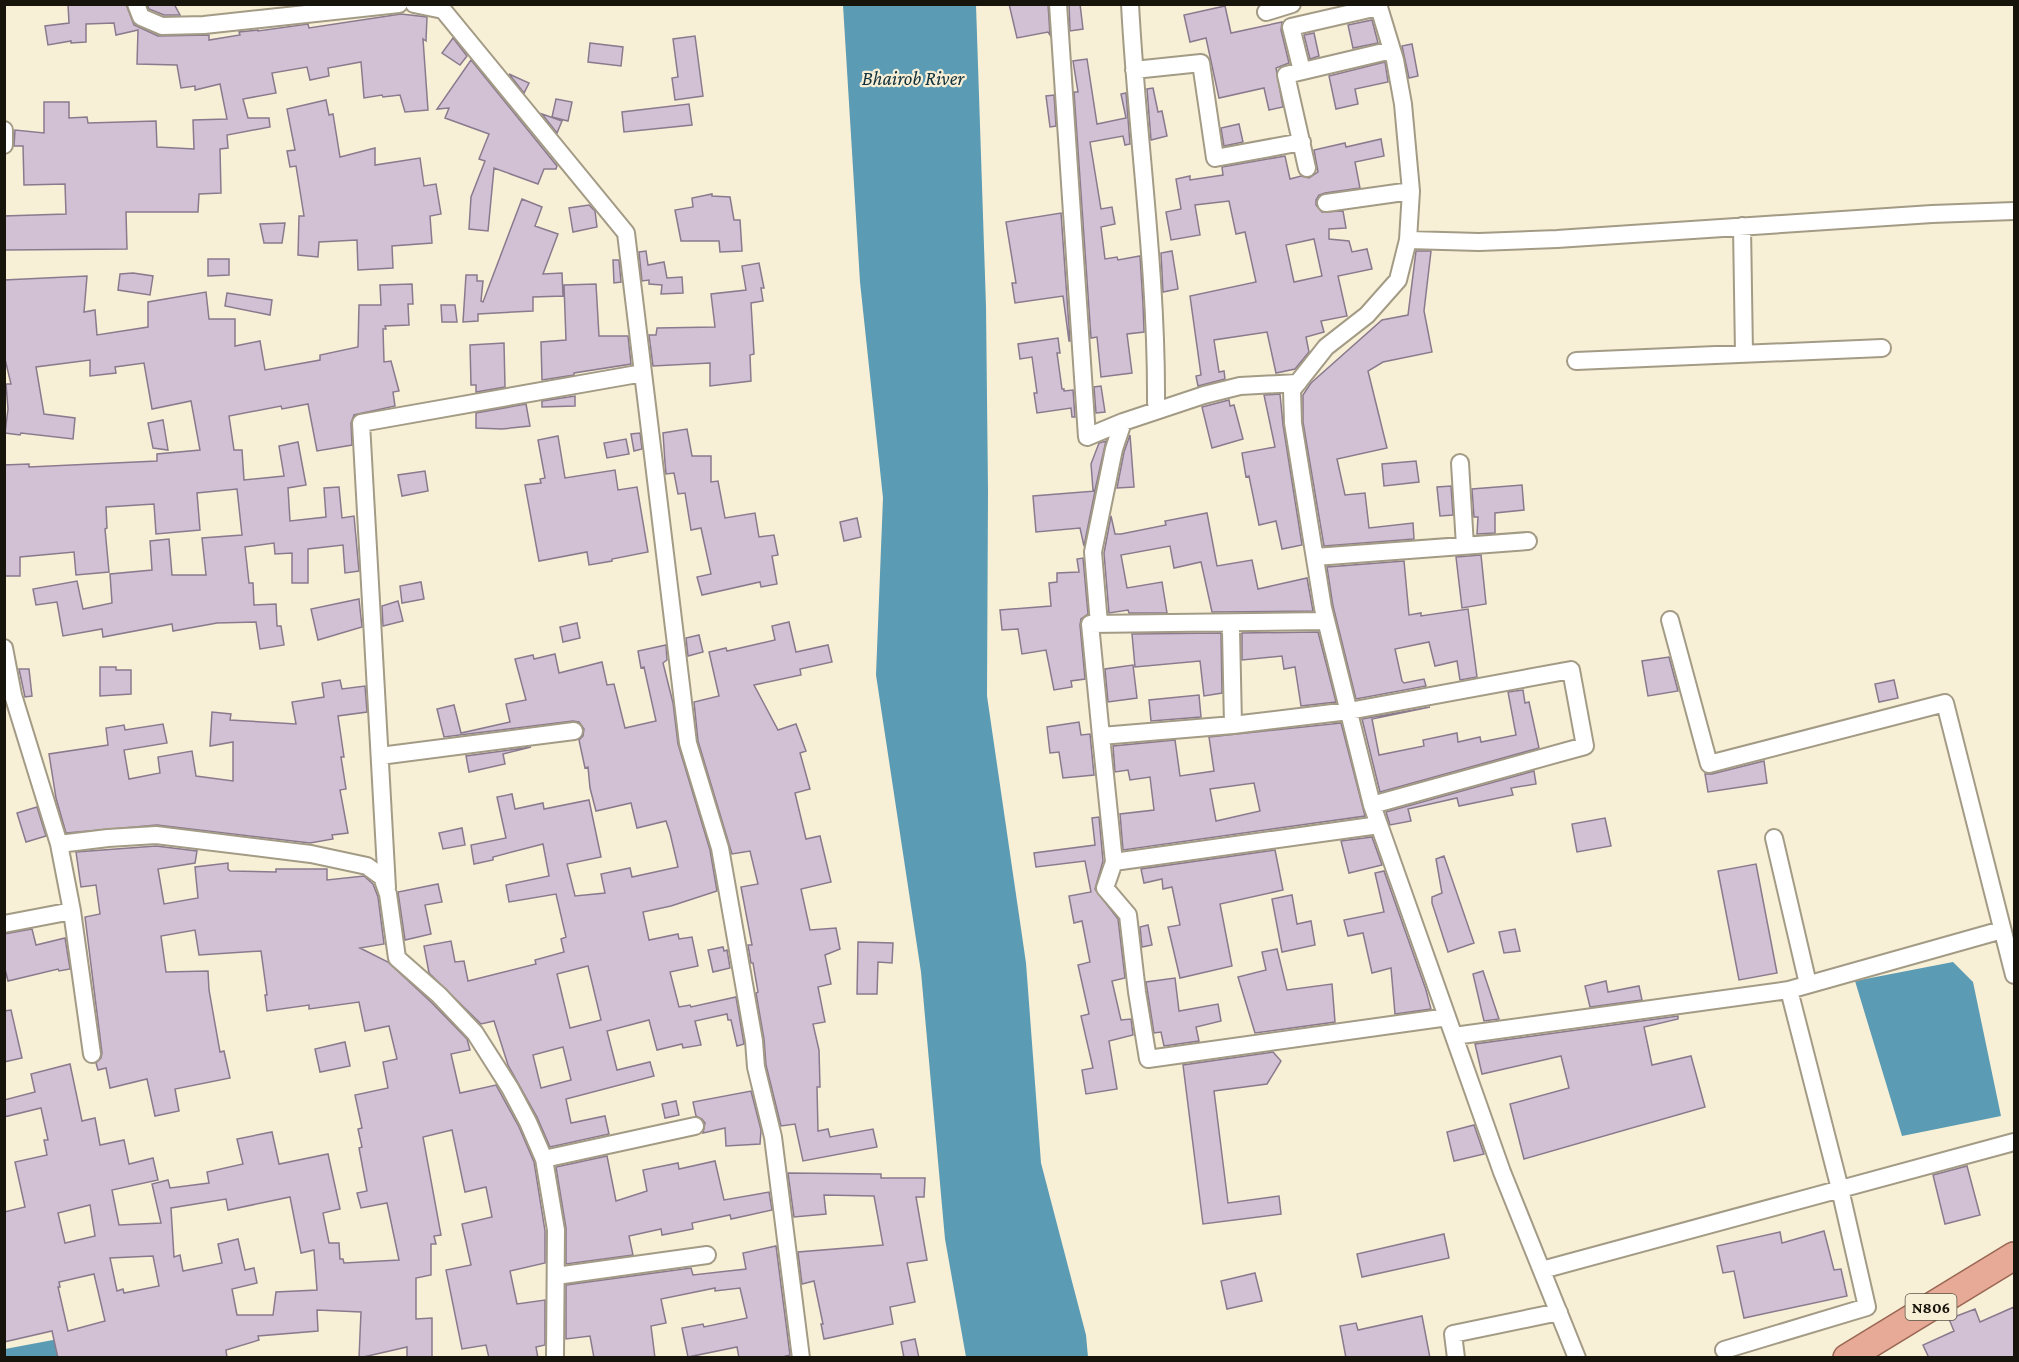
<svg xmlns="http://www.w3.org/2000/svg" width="2019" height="1362" viewBox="0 0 2019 1362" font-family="'Crimson Pro',serif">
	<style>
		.water { fill: #5b9bb3 }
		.building { fill: #d2c1d5; stroke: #8a7a8d; stroke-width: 1.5; fill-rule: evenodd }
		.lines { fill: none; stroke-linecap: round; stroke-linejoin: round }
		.minor-casing { stroke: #a39b85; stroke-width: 20 }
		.trunk-casing { stroke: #996754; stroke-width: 30 }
		.minor { stroke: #fff; stroke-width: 16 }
		.trunk { stroke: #e6aa96; stroke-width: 27 }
		.labels { text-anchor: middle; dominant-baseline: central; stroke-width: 4.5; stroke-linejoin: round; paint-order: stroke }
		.shield { fill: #f8efd7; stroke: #5a5648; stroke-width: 1.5 }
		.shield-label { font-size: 16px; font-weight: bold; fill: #17140b }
		.water-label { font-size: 20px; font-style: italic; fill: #10303b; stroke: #f8efd7 }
	</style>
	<rect width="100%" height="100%" fill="#f8efd7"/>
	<path class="water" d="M843 5H976L986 306 988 491 987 696 1026 963 1041 1163 1086 1335 1088 1357H966L945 1239 921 972 876 675 883 498 860 282Z
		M1953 962 1973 982 2001 1116 1902 1136 1855 981Z
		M69 1337 73 1358H5V1349Z"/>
	<path class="building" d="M68 4H126L134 25 158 36 209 35V40L240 35 239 32 258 30V31L308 24 309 28 401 14 427 17 426 41 423 39 428 110 405 112 400 95 383 97 382 95 364 98 361 62 328 68 329 76 310 80 307 67 272 73 276 93 243 99 248 118H269L270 127 227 135 228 148 220 149 221 193 199 194 198 212H126L127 249 4 250V216L66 214 65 184 24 185 23 146H14L15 130 44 133V102H69V118L87 117 88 123 156 121 157 147 194 149 193 120 227 119 220 84 195 90V86L181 88 177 65 137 64 138 30 116 35 114 23 86 24V42L71 43V41L48 45 45 26 69 23Z
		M147 4H174L180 15H164L149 9Z
		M1009 4H1048L1050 35 1048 32 1017 38Z
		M1069 4H1080L1083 29 1070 31Z
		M1225 6 1231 33 1282 22 1281 30 1289 63 1276 68 1283 107 1269 110 1264 88 1219 98 1206 38 1190 42 1184 15Z
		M1372 20 1378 43 1353 48 1348 25Z
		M1314 33 1319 56 1310 59 1304 35Z
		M695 36 703 96 675 100 672 78 678 77 673 39Z
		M453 38 467 56 460 65 442 53Z
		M590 43 623 47 621 66 588 62Z
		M1412 44 1418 76 1409 78 1402 46Z
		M1087 59 1097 124 1126 118 1121 94 1126 93 1130 144 1125 145 1123 136 1090 142 1101 209 1112 207 1115 224 1101 227 1105 259 1117 257 1118 260 1140 256 1143 304 1144 332 1127 334 1132 373 1101 377 1097 337 1091 338 1074 92H1078L1073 61Z
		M471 60 557 166 556 169H544L538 184 494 168 488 231 469 229 471 197 485 161 479 159 489 134 445 118 449 108 437 109Z
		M1385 62 1388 82 1355 89 1358 104 1336 109 1329 76Z
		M509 74 529 83 524 93Z
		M1153 88 1158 112 1162 111 1167 136 1151 140 1147 89Z
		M1054 95 1056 126 1050 127 1046 96Z
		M556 99 572 102 568 121 552 117Z
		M326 100 329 115 333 114 340 157 375 148V165L420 158 424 186 436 184 441 214 430 216 432 243 392 246 393 268 358 270 357 240 319 242 318 257 298 255 299 216H304L296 166 290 167 287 151 295 150 287 109Z
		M689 104 692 125 624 132 622 112Z
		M542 114 562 121 557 133Z
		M1239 124 1243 142 1224 146 1221 128Z
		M1381 139 1384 156 1355 162 1360 188 1325 193 1319 195 1316 200V205L1322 212 1343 211 1346 228 1329 229V239L1349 241 1352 252 1367 249 1372 269 1338 276 1347 316 1321 321 1324 332 1306 337 1309 352 1295 369 1276 373 1267 332 1214 340 1219 372 1224 371 1225 379 1198 386 1196 376 1201 375 1190 296 1256 282 1245 232 1236 234 1229 201 1195 205 1200 235 1171 240 1166 212 1181 209 1176 179 1190 176V180L1223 175 1222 167 1285 156 1290 179 1301 176 1309 178 1318 172 1314 150 1345 143 1346 147ZM1314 239 1322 276 1294 282 1286 245Z
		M712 194V196L730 197 734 220H740L742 251 720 252 719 241H681L675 210 693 207 692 198Z
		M522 199 542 207 535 226 558 234 543 274 562 273 563 296 533 297V311L478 314V321L463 322 466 275H477V281H483L481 301 483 302Z
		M589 205 595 211 597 227 573 232 569 208Z
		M1061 213 1070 341H1069L1063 296 1015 303 1012 283H1016L1006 222Z
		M285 223 282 243H264L260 224Z
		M646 251 648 265 664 262 667 278 682 277 683 293 661 294 662 285 649 284V280L642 281 639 252Z
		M1172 251 1178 289 1163 292 1161 253Z
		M1416 251H1431L1424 311 1432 352 1383 362 1368 371 1387 448 1337 459 1345 495 1365 493 1369 528 1413 523 1414 539 1324 546 1303 422V395L1311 383 1382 320 1408 315Z
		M208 259H229V275L208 276Z
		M613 260H619L621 282 614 283Z
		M759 263 764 288H761L763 301 751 303 754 354 750 355 751 381 710 386V363L653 366 649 335H656L657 328 715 327 711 294 746 290 742 266Z
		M133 273 153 276 150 295 118 290 120 274Z
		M87 276 84 312 95 310 97 335 148 327V302L206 292 209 319H235V346L260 341 265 370 320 360V355L358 347 359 305H381L380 285 412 284 413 304H408L409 325 385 326 386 329H383L384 362 391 361 399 391 393 392 395 406 354 415 351 423 352 445 317 451 308 404 282 409 281 406 229 416 234 450H242L244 480 284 476 279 446 298 442 306 485 288 488 290 521 326 517 324 488 339 487 342 518 354 516 359 571 345 573 343 545 308 549V583H292V553L275 554 274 543 245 547 249 583H253L254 605 276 604 277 626H281L284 645 260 649 256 622 217 623 173 631 172 624 103 637 102 629 63 636 57 602 36 605 33 589 77 581 83 609 112 603 110 574 152 570 150 541 169 539 172 575H206L202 538 242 535 237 489 197 493 200 530 156 534 154 504 106 507 107 528 105 529 109 572 76 575 74 552 20 557V576H4V465L29 464V467L157 461V454L200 450 191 401 152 409 144 363 115 367 116 373 90 376V360L36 367 44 414 75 418 73 439 21 433 20 435 5 433 8 409 6 384H11L4 355V280Z
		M596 284 599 336H628L631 364 574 373V375L542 380 541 342 566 340 564 285Z
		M227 293 272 300 270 315 225 306Z
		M441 305H455L457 322H442Z
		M1058 338 1060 353H1057L1062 389H1064V391L1073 390 1075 417H1072L1071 408 1037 413 1034 393H1037L1032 357 1020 359 1018 344Z
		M504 343 505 387 476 392V385H471L470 345Z
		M1101 386 1105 412 1096 413 1094 387Z
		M1280 394 1283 425 1302 545 1282 549 1276 521 1259 525 1249 476 1246 477 1242 453 1275 447 1264 395Z
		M575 396V406L542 407V401Z
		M1229 400 1230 406 1234 405 1243 439 1212 448 1202 407Z
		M526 404 530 426 502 429 476 428V413Z
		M163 420 168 450 153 448 148 423Z
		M687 429 692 456H711V482L718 481 725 518 755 513 759 537 774 535 778 555 772 556 777 584 761 587 760 582 702 595 697 577 711 574 701 528 691 530 685 493 678 494 674 473 666 474 665 463 663 433Z
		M640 433 642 449 634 451 631 434Z
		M1130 435 1134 487 1117 488 1124 452Z
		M558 436 565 478 615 470 618 490 637 487 648 552 612 559V561L589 565 587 552 539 561 525 485 541 483 540 479 545 478 538 440Z
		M626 439 629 454 607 458 604 443Z
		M1106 441 1095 490H1093L1091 464 1099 443Z
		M1416 461 1419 482 1384 486 1382 464Z
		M425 471 428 491 402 496 398 475Z
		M1522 485 1524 510 1495 513V533L1477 534 1478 517H1474L1472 489Z
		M1451 486 1453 515 1440 516 1437 487Z
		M1095 491 1084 546 1080 528 1036 532 1033 496Z
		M1207 513 1217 566 1252 560 1258 589 1307 578 1313 611 1212 612 1201 562 1174 568 1170 546 1121 555 1127 588 1162 582 1167 613H1129L1128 610 1109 613 1104 553 1111 516 1115 534H1121L1166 525 1165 521Z
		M857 518 861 537 844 541 840 522Z
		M1481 555 1486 604 1462 608 1456 557Z
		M1083 558 1088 614 1081 619 1080 625 1085 679 1071 681 1072 687 1054 690 1046 650 1022 654 1018 629 1002 630 1000 610 1051 606 1049 583 1057 582V573L1079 572 1077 559Z
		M1404 561 1409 615 1421 613V616L1468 609 1477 677 1460 680 1457 661 1435 666 1429 642 1395 649 1402 681 1404 683 1424 679 1426 686 1356 699 1333 606 1327 567Z
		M421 582 424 599 402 603 400 586Z
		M359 599 362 627 318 640 311 609Z
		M398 601 403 621 383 626 382 606Z
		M789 622 796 652 828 645 832 662 800 669 801 675 754 685 778 730 796 724 806 751 800 753 810 789 795 793 806 839 820 836 831 882 801 889 810 930 836 928 840 949 825 955 831 984 818 987 825 1022 813 1024 819 1050 820 1087H817L818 1131 828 1129 830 1137 873 1129 877 1147 803 1161 795 1124 781 1126 766 1065 764 1039 756 993 758 992 753 963H751L748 945H752L741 887 758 884 750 851 732 854 698 741 694 702 719 696 709 652 726 648 727 651 775 640 772 626Z
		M577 623 580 638 563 642 560 627Z
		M1318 632 1336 702 1301 706 1295 667 1284 669 1282 656 1242 660V633Z
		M1221 633 1222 693 1204 696 1200 661 1135 667 1132 634Z
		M699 635 703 652 688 656 686 638Z
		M666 645 667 660 663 663 673 703 678 744 710 850 717 891 671 906 643 912 649 940 678 934 679 939 692 937 698 966 670 972 679 1007 690 1005 691 1007 736 997 744 1044 737 1046 731 1020H728L727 1014 695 1021 701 1045 683 1048 682 1044 657 1050 649 1020 607 1031 617 1070 650 1062 654 1076 566 1099 571 1123 605 1116 609 1134 550 1147 537 1117 508 1065 494 1021 481 1024 429 973 424 946 451 941 455 962 464 961 468 981 536 964 535 960 564 952 561 939 566 937 556 894 509 902 506 885 549 876 543 844 493 857V860L474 864 471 845 506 838 497 797 512 794 515 809 543 803 544 809 589 800 601 857 567 864 575 896 605 893 601 874 630 868 632 877 678 867 670 833 666 821 637 828 631 803 596 811 590 788 588 767 585 768 579 740 583 736 584 729 579 722 573 721 444 737 437 709 454 705 461 733 510 722 506 704 526 700 515 659 533 655 534 659 555 654 559 673 602 662 607 685 614 684 625 728 656 721 644 667 641 668 638 651ZM588 966 601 1020 570 1028 557 974ZM563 1047 571 1080 541 1088 533 1055Z
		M1669 657 1678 691 1648 696 1642 661Z
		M1133 665 1137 698 1108 702 1105 669Z
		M100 667H116V670H131V694L100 696Z
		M19 669H29L32 696 25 697Z
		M340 680 342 689 365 686 367 712 338 716 344 757H341L346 789 340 790 348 833 332 835 333 839 310 843 157 825 66 833 56 798 49 754 108 745 106 728 124 725 125 730 163 724 167 743 124 750 129 779 160 773 158 757 192 751 196 776 233 781V742L210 746 212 712 231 714 230 720 296 724 292 702 324 697 322 683Z
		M1894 680 1898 698 1879 702 1875 684Z
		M1523 690 1525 703 1529 702 1539 748 1380 792 1362 719 1430 707 1372 719 1379 755 1424 746 1423 740 1457 733 1458 742 1480 737 1481 742 1516 735 1508 692Z
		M1199 695 1201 717 1151 721 1149 700Z
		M1079 722 1081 735 1090 734 1094 775 1063 778 1059 752 1050 753 1047 727Z
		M1341 723 1365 816 1123 850 1120 814 1154 810 1150 777 1130 780 1128 770 1115 772 1113 746 1175 740 1180 776 1214 771 1209 737ZM1254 783 1260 811 1216 821 1210 789Z
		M531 747 503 754 505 764 469 772 466 756Z
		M1764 761 1767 783 1708 792 1705 774H1712Z
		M1534 771 1536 784 1511 788 1513 795 1459 806 1457 798 1408 809 1411 821 1390 825 1386 812Z
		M37 807 46 836 26 842 17 813Z
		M1099 817 1103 861 1095 889 1118 919 1125 978 1112 981 1121 1020 1131 1019 1133 1035 1109 1041 1117 1089 1086 1094 1082 1070 1093 1068 1081 1016 1089 1014 1078 965 1090 962 1082 921 1074 923 1069 896 1091 892 1085 861 1036 867 1034 853 1095 845 1092 818Z
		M1605 818 1611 846 1577 852 1572 824Z
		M462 828 465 845 443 849 439 833Z
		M1372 837 1382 865 1349 873 1341 841Z
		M156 846 197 851 195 863 158 869 164 904 198 898 195 867 228 863V869L230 871 276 872V869H327V880L364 876 373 884 378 897 384 944 360 948 388 962 432 1003 467 1039 470 1050 451 1054 460 1093 496 1085 519 1127 534 1162 545 1231V1263L510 1271 517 1304 545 1300V1345L536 1347 538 1358H489L486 1345 462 1349 446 1270 471 1265 462 1224 492 1217 486 1187 465 1192 452 1130 423 1137 441 1235 434 1236 436 1244H431V1275L416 1278V1319L432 1318V1358H407V1347L359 1358 361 1312 317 1310 318 1331 258 1336 259 1340 226 1350 227 1358H58L52 1331 4 1342V1212L25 1207 15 1162 47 1155 44 1140H48L41 1108 4 1117V1100L35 1092 31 1074 70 1064 82 1121 95 1118 100 1145 124 1140 129 1164 153 1158 158 1180 112 1190 119 1225 161 1223 152 1184 168 1180 170 1188 209 1183 207 1172 243 1164 237 1139 272 1132 279 1164 328 1154 340 1209 323 1213 329 1243H339L340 1259H343L344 1263 399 1260 387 1203 361 1208 357 1193 367 1191 359 1148 362 1147 358 1129 362 1128 355 1095 388 1088 383 1062 397 1059 389 1026 365 1031 359 1002 309 1009V1005L267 1011 265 995H267L261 951 199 955 195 930 161 936 166 972 208 971 209 990 220 1052 224 1051 230 1078 175 1089 179 1111 155 1116 147 1079 110 1088 106 1068 98 1070 96 1063 101 1058 102 1053 85 917 100 914 96 885 81 887 76 852ZM290 1197 301 1253 314 1250 317 1290 276 1292 273 1315H237L232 1289 257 1283 254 1268 245 1270 238 1239 218 1244 222 1263 183 1271 180 1255 174 1257 171 1208 226 1199 228 1210ZM90 1205 95 1236 65 1243 58 1213ZM153 1256 159 1286 124 1293 123 1289 117 1291 110 1258ZM94 1274 105 1321 68 1331 58 1287H60L59 1282Z
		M1275 850 1283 890 1220 904 1232 966 1180 978 1168 927 1180 925 1172 887 1163 889 1162 879 1144 883 1141 869Z
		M1444 856 1474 943 1448 952 1432 903V897L1442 893 1436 859Z
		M1756 864 1777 973 1739 980 1718 871Z
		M1384 871 1426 990 1431 1009 1395 1014 1391 968 1372 973 1363 933 1348 936 1344 920 1384 912 1375 873Z
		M438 884 442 902 425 905 431 934 405 940 398 892Z
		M1292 895 1297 924 1311 921 1315 945 1282 952 1272 899Z
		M1148 925 1152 945 1142 947 1140 927Z
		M32 929 36 945 65 938 70 969 59 971 58 969 8 981 4 965V934Z
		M1515 929 1520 951 1504 953 1499 932Z
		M858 942 893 943 892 963 878 962 877 994H857Z
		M723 947 724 951 727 950 730 968 713 972 708 950Z
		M1277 949 1287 990 1332 984 1335 1022 1255 1033 1238 977 1266 970 1262 952Z
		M1483 971 1499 1019 1484 1021 1473 974Z
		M1175 978 1179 1011 1218 1004 1221 1021 1196 1027 1199 1041 1164 1046 1161 1032 1154 1033 1146 982Z
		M1606 981 1608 992 1639 986 1642 1000 1590 1007 1585 986Z
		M11 1010 22 1058 4 1062V1011Z
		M1678 1016V1019L1644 1027 1652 1065 1691 1056 1705 1107 1524 1159 1510 1104 1569 1088 1561 1056 1482 1074 1475 1044Z
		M345 1042 350 1066 320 1072 315 1049Z
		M1273 1052 1281 1061 1267 1084 1214 1091 1228 1203 1279 1196 1281 1214 1203 1224 1183 1065Z
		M751 1091 761 1130 760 1144 726 1146 725 1128 703 1133 705 1123 702 1119 696 1116 693 1102Z
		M676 1101 679 1115 665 1118 662 1104Z
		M1474 1125 1484 1154 1454 1161 1447 1132Z
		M607 1156 616 1201 647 1191 643 1170 678 1163 679 1169 715 1161 724 1200 769 1192 772 1210 731 1219 730 1215 692 1223 693 1229 662 1235 661 1229 629 1236 633 1255 566 1264V1228L556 1167Z
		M1967 1166 1980 1215 1945 1224 1933 1175Z
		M788 1173 881 1174V1178H925L924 1197H916L927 1260 907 1263 915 1302 890 1307 893 1324 824 1339 821 1324H823L814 1281 802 1284 798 1252 883 1245 874 1196 824 1195 826 1214 794 1217Z
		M1824 1231 1834 1270 1841 1269 1847 1296 1744 1318 1734 1271 1723 1273 1717 1246 1780 1232 1782 1243Z
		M1444 1234 1449 1258 1362 1277 1357 1254Z
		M776 1246 790 1355 779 1358H739L737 1347 688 1357 682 1328 703 1324 704 1327 747 1318 740 1288 715 1291V1288L661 1299 666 1323 651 1326 655 1358H594L590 1336 566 1339V1285L691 1268 693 1275 746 1269 743 1253Z
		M1255 1273 1262 1301 1227 1309 1221 1281Z
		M2014 1307V1358H1929L1923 1345 1954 1331 1949 1319 1975 1309 1980 1322Z
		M1422 1316 1430 1358H1346L1340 1326 1356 1323 1358 1330Z
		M915 1339 919 1358H904L901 1342Z"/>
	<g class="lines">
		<defs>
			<path id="minor" d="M136 4 141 17 162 26 204 25 399 4
				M414 4 443 10 626 233 688 743 720 848 754 1041 756 1067 773 1137 801 1358
				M1058 4 1087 437 1123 422
				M1130 4C1137 137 1157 270 1156 403
				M1378 4 1395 60 1403 104 1411 191 1408 240 1398 280 1367 315 1326 347 1292 390 1293 423 1323 608 1372 805 1502 1172 1577 1358
				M1266 12 1292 4
				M1134 70 1201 63 1215 158 1302 142
				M1302 71 1291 27 1378 7
				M4 130V145
				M1307 168 1286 75 1392 50
				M1326 203 1411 191
				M1742 226 1744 354
				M1408 240 1479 242 1557 239 1932 214 2014 211
				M1576 361 1882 348
				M1460 463 1465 546
				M1315 557 1528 541
				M1670 620 1709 764 1945 703 2014 975
				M1099 624 1093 552 1114 449 1123 422 1204 395 1240 386 1298 383
				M1231 631 1233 725
				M4 648 13 695 59 844 108 838 156 835 311 854 367 866 382 877 388 894 397 958 439 995 475 1033 510 1088 528 1122 544 1159 556 1230 555 1358
				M1101 736 1090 624 1326 621
				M380 756 574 731
				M1379 825 1114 862 1105 888 1128 915 1137 992 1148 1059 1441 1018
				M1774 838 1808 984
				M1114 862 1101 736 1233 725 1349 711 1571 670 1585 746 1372 805
				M387 888 361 423 643 373
				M72 911 92 1054
				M4 924 72 911 59 844
				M1454 1036 1789 990
				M544 1159 695 1126
				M1542 1270 2014 1142
				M556 1276 707 1255
				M1724 1350 1867 1307 1840 1189 1789 990 2002 930
				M1456 1358 1453 1334 1559 1312"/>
			<path id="trunk" d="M1847 1358 2014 1256"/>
		</defs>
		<use href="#minor" class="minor-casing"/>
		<use href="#trunk" class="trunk-casing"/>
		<use href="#minor" class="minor"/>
		<use href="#trunk" class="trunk"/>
	</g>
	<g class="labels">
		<rect class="shield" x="1905.5" y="1294" width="51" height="26" rx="4.5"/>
		<g class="shield-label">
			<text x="1931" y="1307">N806</text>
		</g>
		<g class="water-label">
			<text x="913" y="78">Bhairob River</text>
		</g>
	</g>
	<rect width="2019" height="1362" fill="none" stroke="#17140b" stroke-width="12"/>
</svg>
